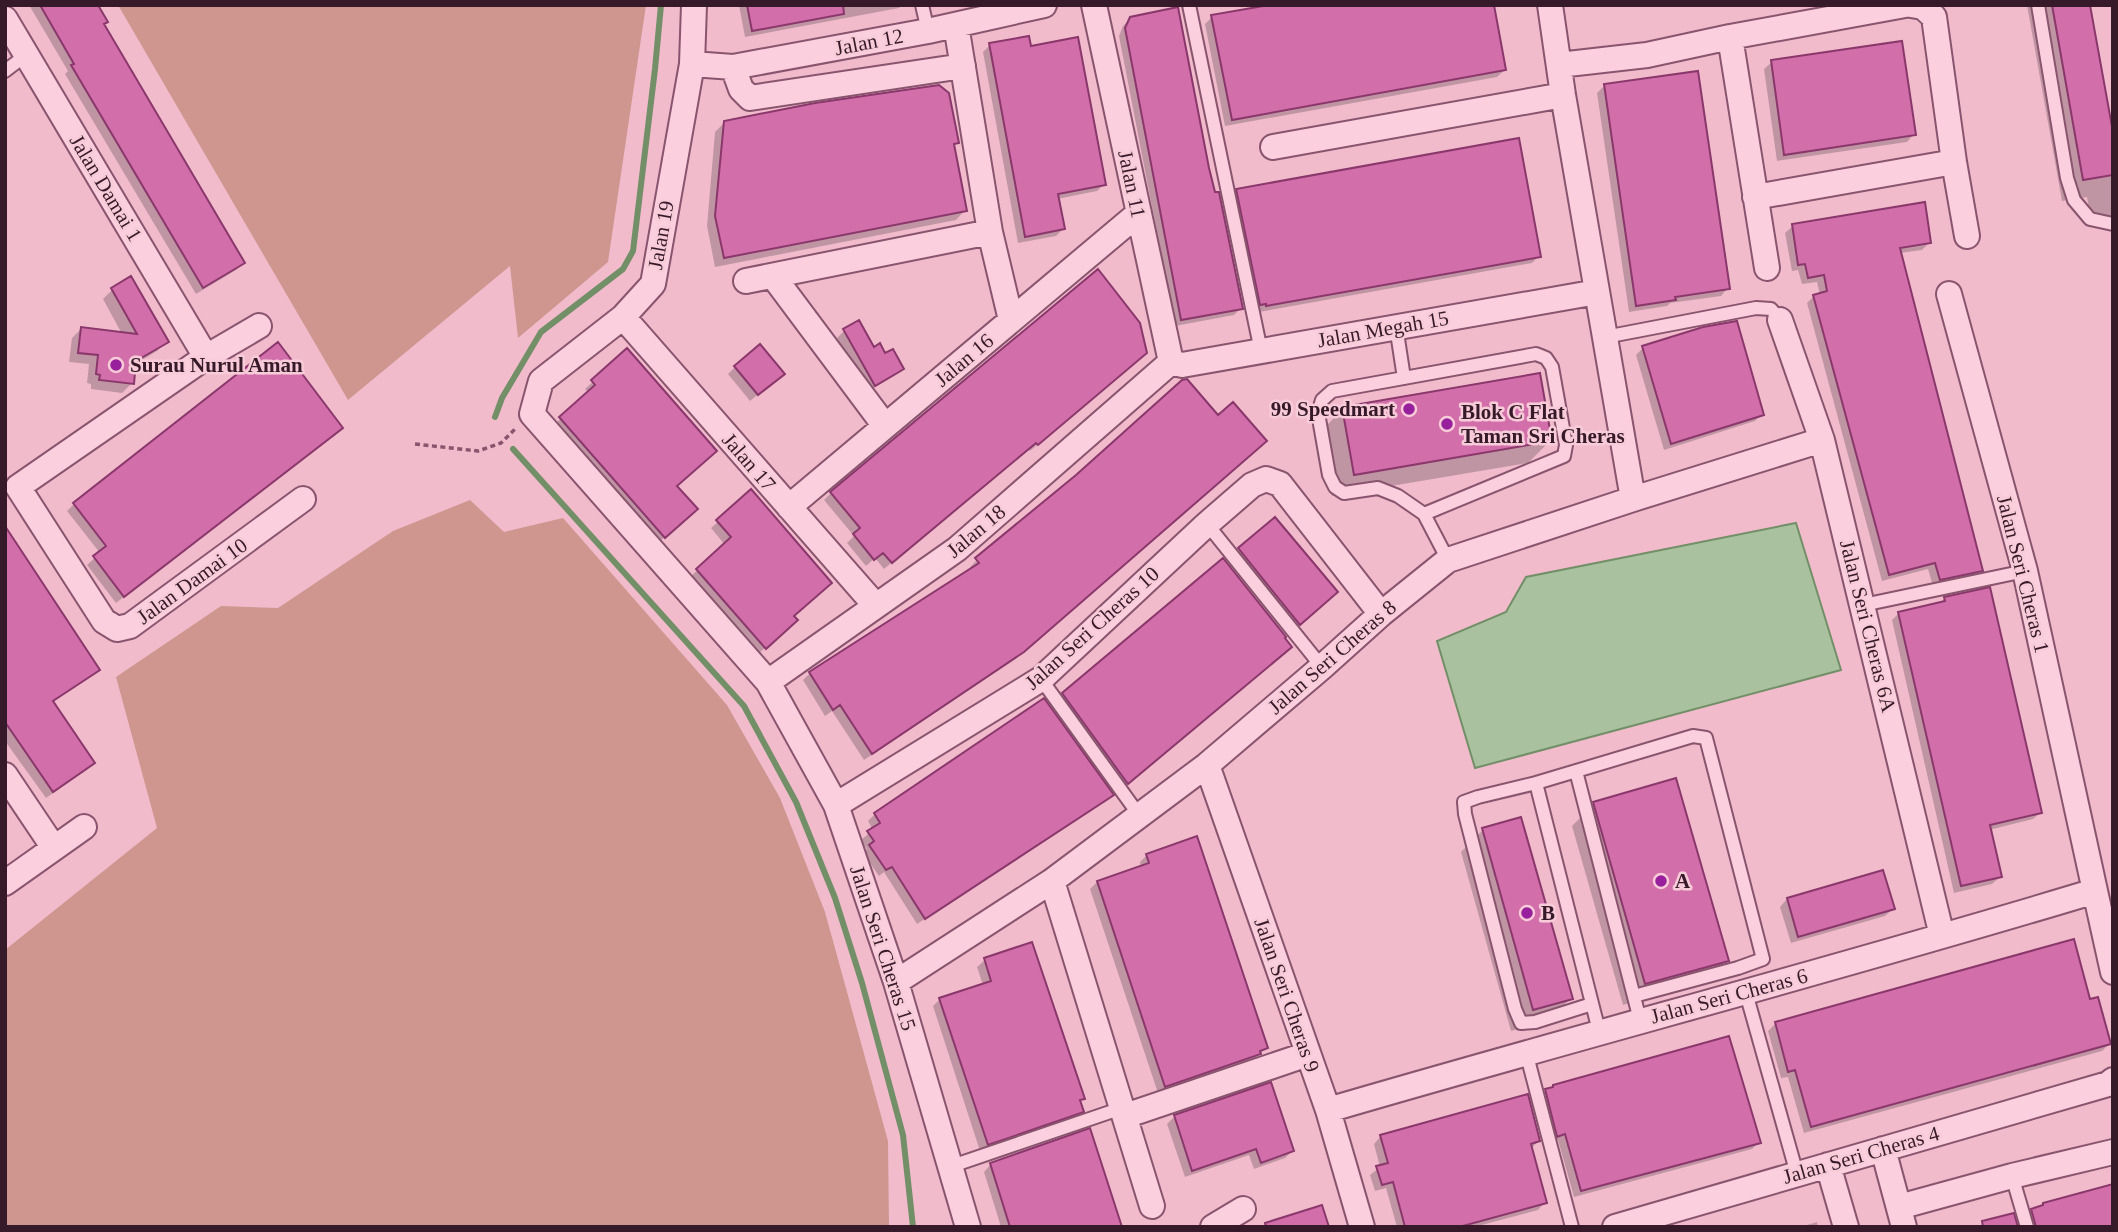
<svg xmlns="http://www.w3.org/2000/svg" width="2118" height="1232" viewBox="0 0 2118 1232" font-family="'Times New Roman',serif">
	<style>
		.green { fill: #cf968f }
		.water { fill: #aac1a0; stroke: #728f67; stroke-width: 2 }
		.shadow { fill: #0003 }
		.lines { fill: none; stroke-linecap: round; stroke-linejoin: round }
		.stream { stroke: #728f67; stroke-width: 6 }
		.building { fill: #d26eaa; stroke: #8a386b; stroke-width: 2 }
		.service-casing { stroke: #89546e; stroke-width: 16 }
		.minor-casing { stroke: #89546e; stroke-width: 28 }
		.path { stroke: #89546e; stroke-width: 3.5; stroke-dasharray: 5 3.5; stroke-linecap: butt }
		.service { stroke: #fbcfdd; stroke-width: 12 }
		.minor { stroke: #fbcfdd; stroke-width: 24 }
		.poi-dot { fill: #99209c; stroke: #f8cbd9; stroke-width: 2.5 }
		.labels { text-anchor: middle; dominant-baseline: central; stroke-width: 5; stroke-linejoin: round; paint-order: stroke }
		.street-label { font-size: 21px; fill: #371a29; stroke: #f8cbd9 }
		.poi-label { font-size: 21px; font-weight: bold; fill: #371a29; stroke: #f8cbd9; text-anchor: start }
	</style>
	<rect width="100%" height="100%" fill="#f1bbcc"/>
	<path class="green" d="M118 5H646L608 262 518 338 510 266 348 400Z
		M470 500 504 532 563 518 727 705 780 798 825 912 888 1141 889 1227H5V950L157 828 116 677 221 606 278 608 393 531Z"/>
	<path class="water" d="M1796 523 1841 670 1475 768 1437 641 1506 612 1526 577Z"/>
	<path class="shadow" d="M29 5H96L102 25 243 263 236 270 196 294 65 74 68 71Z
		M739 5H902L899 8 745 37Z
		M2027 5H2088L2113 142V222L2092 225 2087 197 2062 201Z
		M1212 17 1505 70 1497 77 1225 126 1205 24Z
		M1131 18 1214 194 1241 308 1234 315 1175 326 1119 36 1123 26Z
		M990 45 1030 48 1104 184 1097 191 1057 199 1063 229 1056 236 1018 243 983 52Z
		M1772 62 1914 134 1907 142 1777 161 1764 69Z
		M1604 86 1728 288 1721 296 1670 303 1667 306 1629 312 1597 93Z
		M725 122 957 143 953 147 965 210 956 220 715 267 707 226 715 132Z
		M1237 190 1539 256 1532 263 1259 312V310L1254 311 1230 197Z
		M1793 226 1930 242 1922 250 1900 253 1981 570 1974 578 1933 586 1928 569 1882 581 1807 303 1814 296 1820 295 1817 282 1802 284 1798 270 1792 271 1785 233Z
		M112 290 166 342 157 351 134 365 132 383 122 393 91 389V384L87 383 89 364 69 362 72 338 81 329 122 334 103 299Z
		M844 331 884 356 902 369 894 376 867 391 837 338Z
		M1643 348 1762 414 1755 421 1664 450 1636 355Z
		M627 351 675 486 688 516 657 544 554 425 589 393 585 389Z
		M1138 360 1030 451 1028 449 884 569 875 558 866 566 847 543 854 536 824 500 831 493Z
		M735 367 775 380 750 401 728 374Z
		M1343 409 1550 441 1528 463 1332 496 1321 431Z
		M1218 417 1258 448 1015 659 864 760 832 711 825 716 803 680 810 673 972 569 970 567 977 560Z
		M333 435 116 603 87 565 100 553 67 511 74 504Z
		M751 492 792 616 789 627 758 654 690 577 725 545 711 528Z
		M1275 520 1329 599 1292 631 1232 557Z
		M5 529 98 669 91 676 51 703 93 763 86 770 46 798 5 741Z
		M1944 599 2041 812 2033 819 1989 830 2000 877 1992 884 1954 893 1892 620 1899 613 1939 604Z
		M1283 654 1120 790 1056 701 1063 694Z
		M1043 700 1112 795 1104 802 917 924 884 872 879 876 863 853 867 849 861 840 873 830 868 821 875 814Z
		M1594 804 1727 960 1705 982 1623 1005 1572 826Z
		M1483 830 1571 998 1549 1020 1511 1031 1461 852Z
		M1147 855 1266 1048 1252 1061 1158 1093 1090 889 1097 882 1141 868 1140 862Z
		M1787 899 1893 909 1885 916 1791 943 1780 907Z
		M985 960 1083 1098 1079 1102 1082 1111 1075 1118 980 1151 933 1006 940 999 983 985 977 967Z
		M2089 1001 2109 1044 2102 1051 1804 1133 1788 1077 1781 1078 1768 1031 1775 1024Z
		M1270 1085 1292 1151 1285 1158 1254 1169 1249 1155 1185 1177 1167 1124 1174 1117Z
		M1546 1091 1759 1142 1752 1149 1574 1197 1558 1140 1550 1143 1539 1098Z
		M1381 1136 1538 1141 1531 1149 1545 1202 1538 1210 1474 1227H1397L1386 1188 1375 1191 1370 1175 1380 1167 1374 1144Z
		M991 1164 1117 1227H1001L984 1172Z
		M2032 1210 2113 1227H2027L2024 1217Z
		M1817 1222 1818 1227H1800Z"/>
	<g class="lines">
		<path class="stream" d="M495 417 502 398 541 332 623 269 633 251 655 69 661 5
			M513 449 744 706 796 802 835 898 862 983 903 1135 913 1227"/>
	</g>
	<path class="building" d="M40 5H98L108 22 104 24 245 263 203 288 71 65 74 64Z
		M747 5H843L844 14 752 31Z
		M1269 5H1494L1506 70 1232 120 1211 15Z
		M2052 5H2090L2113 132V175L2083 180Z
		M1178 7 1209 168 1215 192H1219L1243 309 1181 320 1125 28 1130 17Z
		M1029 36 1031 46 1078 37 1106 185 1058 194 1065 229 1025 237 989 43Z
		M1902 41 1916 135 1784 155 1771 60Z
		M1698 71 1730 289 1675 297 1676 300 1636 306 1604 84Z
		M939 85 949 93 959 143 954 144 967 211 724 258 715 216 724 121 815 103Z
		M1519 138 1541 257 1266 306V304L1260 305 1236 189Z
		M1925 202 1931 243 1900 248 1983 571 1940 580 1935 563 1889 575 1813 295 1827 291 1824 275 1808 278 1805 264 1798 265 1792 224Z
		M1098 269 1140 323 1147 353 1038 445 1036 443 892 563 883 553 874 560 853 534 860 528 830 492Z
		M131 276 169 342 136 361 134 384 99 380 100 375 96 374 98 355 78 353 81 327 137 334 111 288Z
		M859 320 874 347 880 343 885 353 893 349 904 369 875 386 843 329Z
		M1737 321 1764 415 1671 444 1642 346 1703 327Z
		M278 342 343 428 124 597 93 556 106 546 73 503Z
		M760 344 785 374 758 395 734 366Z
		M627 348 717 451 677 486 698 509 665 538 559 417 595 385 591 380Z
		M1540 373 1552 441 1354 475 1342 407Z
		M1187 379 1218 415 1233 402 1267 441 1024 652 872 754 840 705 833 710 809 672 979 563 975 558 1076 475 1182 380Z
		M751 489 832 583 794 616 798 620 766 649 696 569 731 537 716 520Z
		M1275 517 1338 592 1300 625 1238 548Z
		M5 526 100 670 53 701 95 763 53 792 5 722Z
		M1223 558 1286 637 1285 638 1292 647 1128 784 1062 693Z
		M1990 587 2042 813 1990 825 2002 877 1961 886 1898 612 1945 601 1944 597Z
		M1044 698 1114 795 925 919 892 867 886 870 869 845 874 841 867 831 880 823 874 813Z
		M1676 778 1729 961 1645 984 1593 802Z
		M1521 817 1573 999 1533 1010 1482 828Z
		M1197 836 1268 1048 1260 1051 1261 1054 1165 1087 1097 881 1149 863 1146 854Z
		M1883 870 1895 909 1798 937 1787 898Z
		M2074 939 2090 999 2098 997 2111 1044 1811 1127 1795 1070 1788 1072 1775 1022Z
		M1032 942 1085 1099 1080 1100 1084 1112 988 1145 939 998 991 981 984 958Z
		M1729 1036 1761 1143 1581 1191 1565 1134 1557 1137 1545 1089 1553 1087V1085Z
		M1271 1082 1294 1151 1261 1163 1256 1149 1192 1171 1174 1115Z
		M1528 1094 1540 1141 1531 1144 1547 1203 1459 1227H1405L1393 1182 1382 1185 1376 1166 1388 1163 1380 1135Z
		M1090 1128 1122 1227H1010L990 1163Z
		M2113 1184V1227H2036L2031 1209 2043 1205V1203Z
		M1322 1205 1329 1227H1266L1265 1223Z
		M2014 1213 2018 1227H1983L1982 1221Z"/>
	<g class="lines">
		<defs>
			<path id="service" d="M922 5 928 31
				M1189 5 1261 351
				M2038 5 2067 178 2074 200 2090 219 2113 224
				M5 71 26 55
				M1396 326 1404 378
				M1605 337 1756 308 1771 309 1780 320
				M1424 514 1564 456 1566 445 1552 367 1546 358 1536 354 1332 391 1322 400 1318 413 1329 475 1335 487 1344 493 1378 488 1398 496 1424 514 1448 560
				M1207 524 1322 667
				M1863 605 2025 571
				M1041 679 1139 815
				M1576 771 1640 1020
				M1536 783 1478 797 1464 802 1465 814 1515 1009 1521 1023 1535 1022 1592 1004
				M1746 993 1797 1174
				M1599 1031 1536 783 1693 736 1706 738 1763 959 1738 968 1634 996
				M1526 1052 1572 1227
				M949 1167 1122 1108
				M2012 1176 2027 1227"/>
			<path id="minor" d="M694 5 692 64 653 284 623 317 541 381 532 414 768 682 836 805 896 982 968 1227
				M1094 5 1171 362
				M1550 5 1563 95 1633 499
				M1911 5 1923 7 1934 17 1954 162 1967 236
				M5 19 206 357
				M956 25 990 232 1011 320
				M1730 37 1767 268
				M692 64 733 67 928 31 1044 5
				M1559 65 1647 55 1730 37 1905 5
				M733 67 741 89 750 98 963 66
				M1273 147 1563 95
				M1755 197 1954 162
				M773 276 885 426
				M746 281 990 232
				M623 317 876 606
				M1780 320 1822 440 1942 936
				M259 326 206 357 18 487 104 621 117 629 130 626 303 499
				M1171 362 1182 365 1597 292
				M789 507 1139 213
				M768 682 957 549 1171 362
				M1207 765 1328 1110 1362 1227
				M5 775 54 848
				M836 805 1041 679 1207 524 1252 485 1266 479 1280 484 1381 614
				M1052 881 1152 1206
				M5 883 84 827
				M2095 891 2113 972
				M896 982 1052 881 1207 765 1322 667 1381 614 1448 560 1633 499 1822 440
				M1328 1110C1584 1035 1841 968 2095 891L2025 571 1949 294
				M1125 1116 1308 1054
				M1883 1149 1904 1227
				M1828 1165 1846 1227
				M1899 1207 2012 1176 2113 1152
				M1213 1227 1243 1209
				M1615 1227 2108 1084 2113 1080"/>
		</defs>
		<use href="#service" class="service-casing"/>
		<use href="#minor" class="minor-casing"/>
		<path class="path" d="M415 444 478 451 501 443 517 427"/>
		<use href="#service" class="service"/>
		<use href="#minor" class="minor"/>
	</g>
	<g class="poi-dot">
		<circle cx="116" cy="365" r="7"/>
		<circle cx="1409" cy="409" r="7"/>
		<circle cx="1447" cy="424" r="7"/>
		<circle cx="1661" cy="881" r="7"/>
		<circle cx="1527" cy="913" r="7"/>
	</g>
	<g class="labels">
		<g class="street-label">
			<text transform="translate(869 42) rotate(-11)">Jalan 12</text>
			<text transform="translate(1132 184) rotate(78)">Jalan 11</text>
			<text transform="translate(106 188) rotate(59)">Jalan Damai 1</text>
			<text transform="translate(661 235) rotate(-80)">Jalan 19</text>
			<text transform="translate(1383 329) rotate(-10)">Jalan Megah 15</text>
			<text transform="translate(964 360) rotate(-40)">Jalan 16</text>
			<text transform="translate(749 462) rotate(49)">Jalan 17</text>
			<text transform="translate(976 531) rotate(-40)">Jalan 18</text>
			<text transform="translate(2023 574) rotate(76)">Jalan Seri Cheras 1</text>
			<text transform="translate(192 581) rotate(-36)">Jalan Damai 10</text>
			<text transform="translate(1868 626) rotate(76)">Jalan Seri Cheras 6A</text>
			<text transform="translate(1092 628) rotate(-42)">Jalan Seri Cheras 10</text>
			<text transform="translate(1332 657) rotate(-41)">Jalan Seri Cheras 8</text>
			<text transform="translate(883 948) rotate(72)">Jalan Seri Cheras 15</text>
			<text transform="translate(1287 995) rotate(71)">Jalan Seri Cheras 9</text>
			<text transform="translate(1729 996) rotate(-15)">Jalan Seri Cheras 6</text>
			<text transform="translate(1861 1155) rotate(-16)">Jalan Seri Cheras 4</text>
		</g>
		<g class="poi-label">
			<text x="130" y="365">Surau Nurul Aman</text>
			<text x="1395" y="409" text-anchor="end">99 Speedmart</text>
			<text x="1461" y="412">Blok C Flat<tspan x="1461" dy="24">Taman Sri Cheras</tspan></text>
			<text x="1675" y="881">A</text>
			<text x="1541" y="913">B</text>
		</g>
	</g>
	<rect width="2118" height="1232" fill="none" stroke="#371a29" stroke-width="14"/>
</svg>
